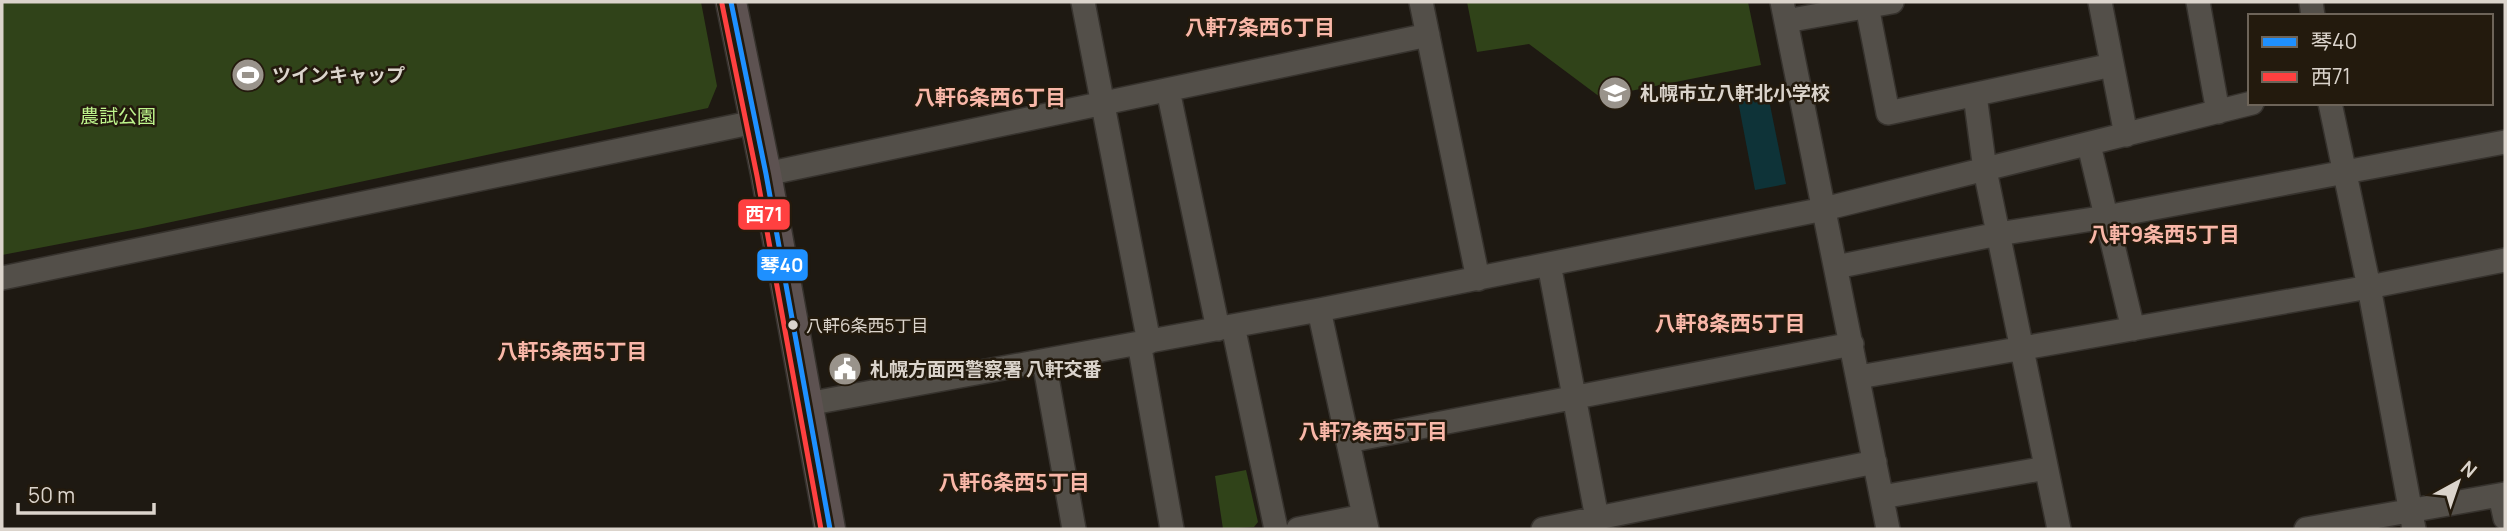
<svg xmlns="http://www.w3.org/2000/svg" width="2507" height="531" viewBox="0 0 2507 531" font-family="Manrope,'Noto Sans JP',sans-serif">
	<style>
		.green { fill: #304319 }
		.water { fill: #0e3338 }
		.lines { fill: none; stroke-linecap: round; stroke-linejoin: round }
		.minor-casing { stroke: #36322d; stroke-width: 26 }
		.major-casing { stroke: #36322d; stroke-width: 33 }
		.minor { stroke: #534f49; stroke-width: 23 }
		.major { stroke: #5d5251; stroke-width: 30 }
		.bus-1-casing { stroke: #231a0d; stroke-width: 10 }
		.bus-2-casing { stroke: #231a0d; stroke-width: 10 }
		.bus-1 { stroke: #1e90ff; stroke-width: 5 }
		.bus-2 { stroke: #ff4040; stroke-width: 5 }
		.bus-dot { fill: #dbd4cc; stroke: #231a0d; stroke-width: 2.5 }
		.labels { text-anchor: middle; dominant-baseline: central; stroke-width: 5; stroke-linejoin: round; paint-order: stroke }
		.bus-label { font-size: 17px; fill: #dbd4cc; stroke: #231a0d; text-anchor: start }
		.poi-label { font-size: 19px; font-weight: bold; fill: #dbd4cc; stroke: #231a0d; text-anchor: start }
		.park-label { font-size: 19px; fill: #bef48c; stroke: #231a0d }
		.neighbourhood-label { font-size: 21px; font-weight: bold; fill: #f9b7a8; stroke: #231a0d }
		.line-badge { stroke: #231a0d; stroke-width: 2.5 }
		.badge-label { font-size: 19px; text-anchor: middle; font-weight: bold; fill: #fff }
	</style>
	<rect width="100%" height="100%" fill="#1e1912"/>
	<path class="green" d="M2 2H701L717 86 708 108 143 228 2 255Z
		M1467 2H1748L1761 65 1600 97 1529 44 1477 52Z
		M1246 470 1258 522 1254 527 1223 529 1215 476Z"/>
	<path class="water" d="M1768 95 1786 184 1755 190 1738 101Z"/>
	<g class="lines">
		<defs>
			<path id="minor" d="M1083 2 1149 342
				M1421 2 1478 279
				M1782 2 1888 529
				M2100 2 2126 135
				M2198 2 2218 112
				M2311 2 2313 16
				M1867 6 1888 113 2112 65
				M1786 21 1892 2
				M1168 90 1218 329
				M1975 95 1985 170 2059 529
				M2330 103 2369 287 2414 529
				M2089 145 2133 329
				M766 174 1428 35
				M1549 264 1597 518
				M1836 267 1998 234 2106 217 2505 142
				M2 278 755 122
				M1319 310 1367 529
				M1233 326 1276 529
				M1139 343 1172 529
				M1044 361 1074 529
				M1859 377 2369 287 2505 260
				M807 404 1319 310 1824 209 2252 103
				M1348 441 1852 344
				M2500 495 2505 518
				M1882 497 2046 468
				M1298 529 1364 516
				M1543 529 1875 462
				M2306 529 2505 494"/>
			<path id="major" d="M731 2 766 174 830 529"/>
		</defs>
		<use href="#minor" class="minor-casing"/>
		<use href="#major" class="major-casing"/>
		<use href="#minor" class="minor"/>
		<use href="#major" class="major"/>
		<defs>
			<path id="bus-1" d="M731 2 766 174 830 529"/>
			<path id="bus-2" d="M722 4 757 176 821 529"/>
		</defs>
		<use href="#bus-1" class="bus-1-casing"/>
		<use href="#bus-2" class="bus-2-casing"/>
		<use href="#bus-1" class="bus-1"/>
		<use href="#bus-2" class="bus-2"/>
	</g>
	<defs>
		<symbol id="stadium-disc" viewBox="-11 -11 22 22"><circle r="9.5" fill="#99938b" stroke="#231a0d"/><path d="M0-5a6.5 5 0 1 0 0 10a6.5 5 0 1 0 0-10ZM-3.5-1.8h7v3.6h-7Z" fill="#fff"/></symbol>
		<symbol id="school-disc" viewBox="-11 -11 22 22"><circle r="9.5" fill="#99938b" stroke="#231a0d"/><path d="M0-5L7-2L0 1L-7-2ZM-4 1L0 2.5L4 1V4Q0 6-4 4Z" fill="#fff"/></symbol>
		<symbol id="civic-disc" viewBox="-11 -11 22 22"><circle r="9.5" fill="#99938b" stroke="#231a0d"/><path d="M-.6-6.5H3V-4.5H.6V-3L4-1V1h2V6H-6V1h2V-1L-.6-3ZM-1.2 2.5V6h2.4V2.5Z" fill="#fff"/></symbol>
	</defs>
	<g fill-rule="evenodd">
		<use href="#stadium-disc" x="229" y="56" width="38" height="38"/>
		<use href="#school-disc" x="1596" y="74" width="38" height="38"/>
		<use href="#civic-disc" x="826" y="350" width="38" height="38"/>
	</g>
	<circle class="bus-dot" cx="793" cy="325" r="6"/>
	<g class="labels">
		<g class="bus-label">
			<text x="806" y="325">八軒6条西5丁目</text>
		</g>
		<g class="poi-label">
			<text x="272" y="75">ツインキャップ</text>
			<text x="1640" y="93">札幌市立八軒北小学校</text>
			<text x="870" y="369">札幌方面西警察署 八軒交番</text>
		</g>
		<g class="park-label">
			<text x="118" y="116">農試公園</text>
		</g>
		<g class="neighbourhood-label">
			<text x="1260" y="27">八軒7条西6丁目</text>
			<text x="990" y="97">八軒6条西6丁目</text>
			<text x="2164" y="234">八軒9条西5丁目</text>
			<text x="1730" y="323">八軒8条西5丁目</text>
			<text x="572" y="351">八軒5条西5丁目</text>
			<text x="1373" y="431">八軒7条西5丁目</text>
			<text x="1014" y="482">八軒6条西5丁目</text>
		</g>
	</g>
	<g class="line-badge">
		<rect x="737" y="198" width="54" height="33" rx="7" fill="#ff4040"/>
		<rect x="756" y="248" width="53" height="34" rx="7" fill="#1e90ff"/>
	</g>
	<g class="badge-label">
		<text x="764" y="221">西71</text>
		<text x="782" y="272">琴40</text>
	</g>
	<rect width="2507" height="531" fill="none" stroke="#dbd4cc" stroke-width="7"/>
	<rect x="2248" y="14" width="245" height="91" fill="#231a0d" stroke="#6d6459" stroke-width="2"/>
	<rect x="2262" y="37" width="35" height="10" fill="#1e90ff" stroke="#6d6459" stroke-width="2"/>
	<text x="2311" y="49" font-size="21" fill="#dbd4cc">琴40</text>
	<rect x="2262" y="72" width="35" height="10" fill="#ff4040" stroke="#6d6459" stroke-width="2"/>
	<text x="2311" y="84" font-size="21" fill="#dbd4cc">西71</text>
	<g transform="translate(2458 482) rotate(40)" stroke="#231a0d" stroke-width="5" paint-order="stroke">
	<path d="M0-5L12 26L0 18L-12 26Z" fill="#dbd4cc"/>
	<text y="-10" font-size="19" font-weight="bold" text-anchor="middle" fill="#dbd4cc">N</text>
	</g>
	<path d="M18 503v10h136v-10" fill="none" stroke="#dbd4cc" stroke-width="3.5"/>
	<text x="28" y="503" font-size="21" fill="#dbd4cc" stroke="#231a0d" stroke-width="5" paint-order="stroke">50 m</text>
</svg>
